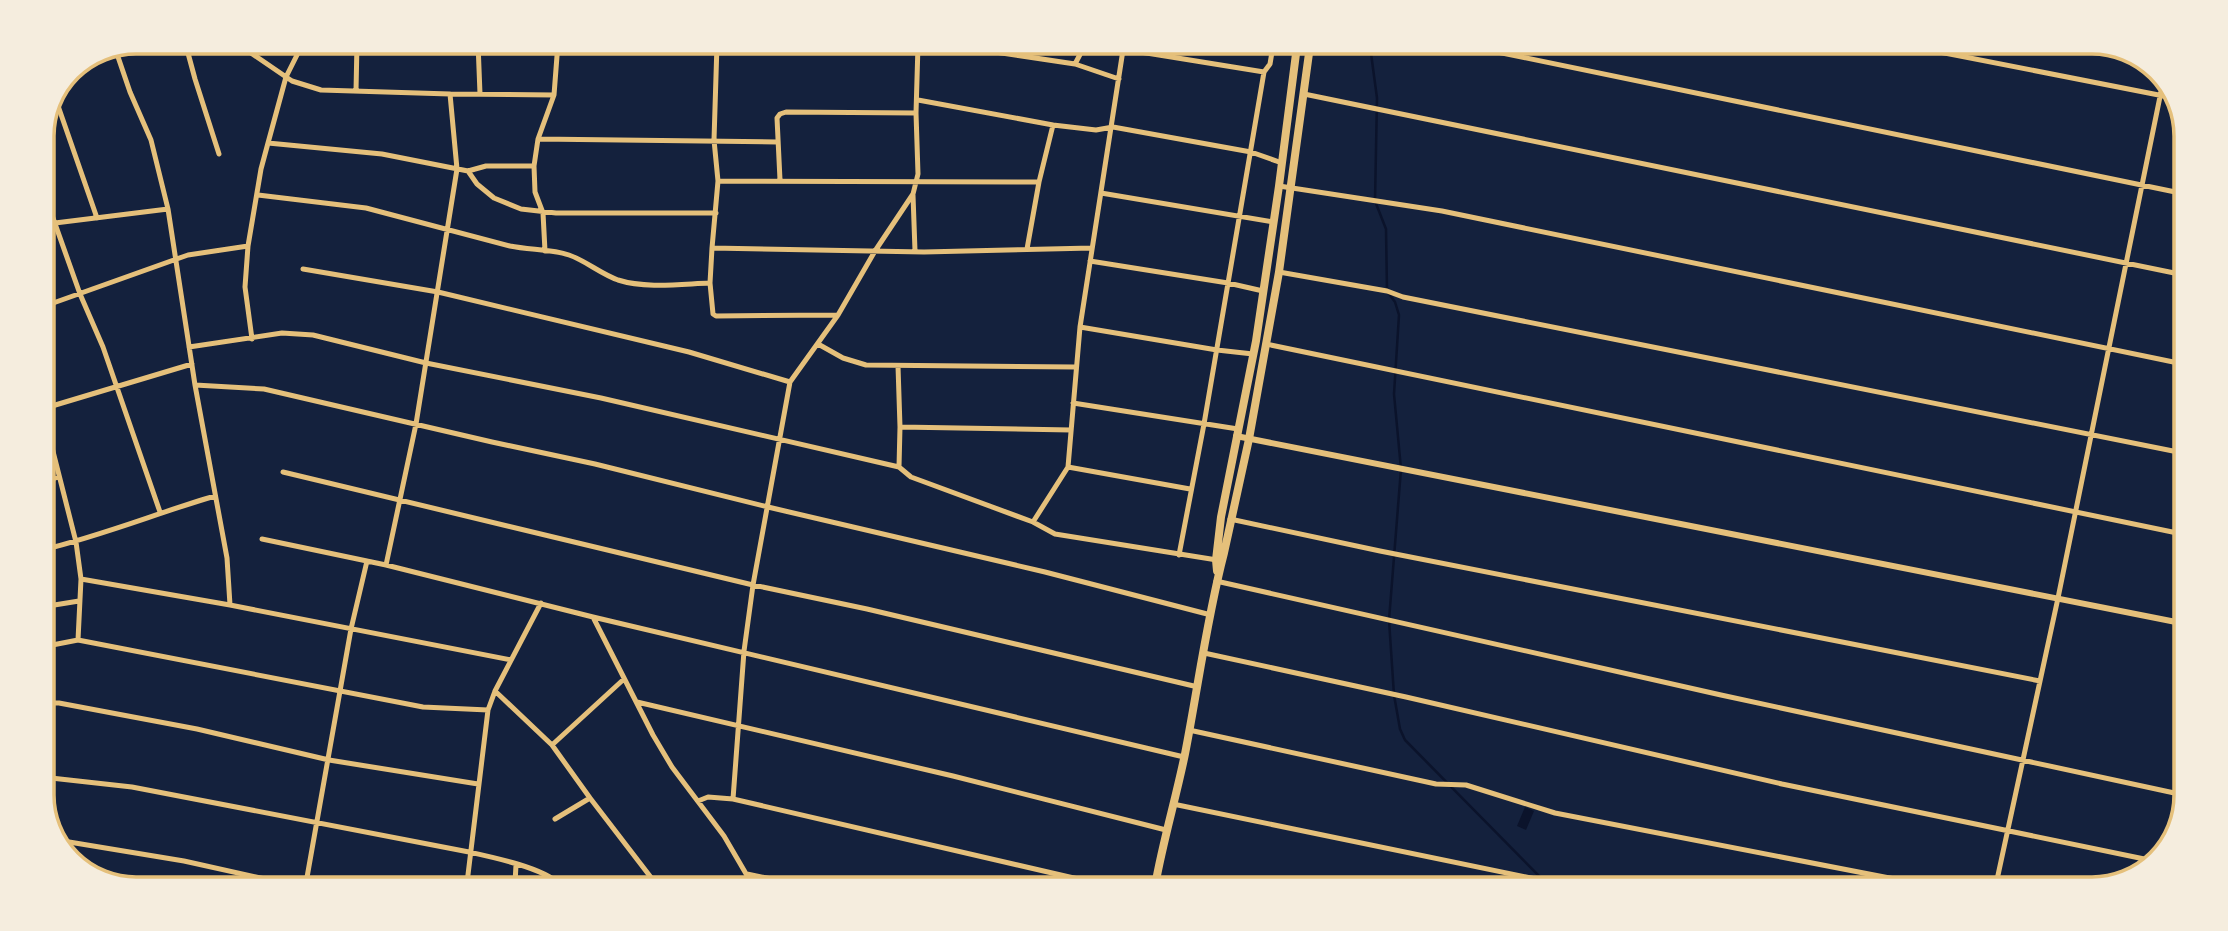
<svg xmlns="http://www.w3.org/2000/svg" width="2228" height="931" viewBox="0 0 2228 931" font-family="'Varela Round',sans-serif">
	<style>
		.water { fill: #0b132b }
		.lines { fill: none; stroke-linecap: round; stroke-linejoin: round }
		.stream { stroke: #0b132b; stroke-width: 2.5 }
		.minor { stroke: #e5c07b; stroke-width: 5 }
		.tertiary { stroke: #e5c07b; stroke-width: 6 }
		.trunk { stroke: #e5c07b; stroke-width: 8 }
		.rim { fill: none; stroke: #e5c07b; stroke-width: 3.5 }
	</style>
	<rect width="100%" height="100%" fill="#14213d"/>
	<path class="water" d="M1525 807 1534 811 1526 830 1517 826Z"/>
	<g class="lines">
		<path class="stream" d="M1370 46 1377 98 1375 201 1386 229 1387 291 1395 302 1399 315 1394 394 1401 469 1389 620 1394 695 1400 729 1405 740 1540 877"/>
		<path class="minor" d="M185 42 195 79 219 154
			M235 42 292 81 321 90 450 94 554 95
			M478 43 480 94
			M717 44 714 140 718 181 712 248 710 283 713 314 716 316 838 315
			M949 45 1075 64 1119 79
			M1097 45 1264 72
			M1473 47 2185 194
			M1919 48 2174 98
			M116 51 130 92 151 140 168 209 195 385 227 558 230 605
			M1075 64 1085 45
			M356 91 357 43
			M1304 94 2184 275
			M56 100 97 218
			M918 100 1053 125 1039 182 1027 249
			M1053 125 1096 130 1113 127 1251 152 1282 163
			M538 139 777 142
			M268 143 382 154 468 171 486 166H534
			M468 171 477 184 494 198 521 209 556 213H716
			M780 180 777 118 780 114 786 112 916 113
			M718 181 1039 182
			M1279 186 1442 211 2183 364
			M42 187 80 294 103 347 160 512
			M1101 193 1274 222
			M258 195 366 208 510 246C529 250 552 249 569 255 586 261 601 274 618 280 646 289 682 284 710 283
			M913 195 915 251
			M42 227 55 223 168 209
			M712 248 924 252 1092 248
			M545 251 543 213 535 192 534 166 538 139 554 95 558 43
			M1090 261 1228 283 1263 291
			M303 269 438 292 689 352 790 382
			M1279 272 1387 291 1403 297 2183 453
			M42 307 188 255 248 246
			M1080 327 1217 350 1253 354
			M252 339 245 287 248 246 261 169 268 143 286 77 303 43
			M818 344 843 358 866 365 1075 367
			M1266 344 2182 534
			M189 347 282 333 313 335 426 363 601 398 899 467 911 477 1033 522 1055 534 1217 560
			M898 366 900 427 899 467
			M195 385 264 389 492 442 595 464 768 507 1045 572 1211 615
			M1073 403 1238 429
			M42 408 76 542 81 579 78 640
			M42 409 192 364
			M900 427 1071 430
			M1068 467 1190 489
			M283 472 753 585 867 609 1198 687
			M42 483 58 477
			M1230 519 1380 551 2040 681
			M1033 522 1068 467 1080 327 1123 50
			M262 539 386 565 593 617 1184 757
			M42 550C101 536 157 513 215 496
			M1179 555 1204 424 1264 72 1270 64 1273 46
			M386 565 416 424 457 169 450 94
			M81 579 230 605 511 660
			M1216 581 1721 695 2179 794
			M42 607 79 601
			M593 617 653 735 672 767 724 836 752 884
			M42 647 78 640 423 707 488 710
			M1204 653 1406 697 1782 784 2154 861
			M495 691 552 745 590 798 656 884
			M637 702 953 776 1166 830
			M42 703H59L197 729 329 760 478 784
			M1189 730 1436 784 1466 785 1555 813 1941 888
			M552 745 624 679
			M42 777 132 787 469 852C492 857 544 868 559 884
			M733 799 744 651 753 585 790 382 838 315 875 251 913 194 918 174 916 113 918 45
			M698 801 708 797 733 799 1104 885
			M1173 804 1574 887
			M555 819 590 798
			M57 840 184 861 283 883
			M747 874 796 884
			M306 883 351 629 367 561
			M467 883 488 710 495 691 541 603
			M515 883 516 865
			M1995 889 2058 598 2164 77"/>
		<path class="tertiary" d="M1236 436 2181 623"/>
		<path class="trunk" d="M1217 571 1216 560 1221 517 1256 341 1279 186 1297 46
			M1155 886C1163 841 1176 798 1185 754 1198 687 1207 618 1224 553L1249 439 1279 272 1310 46"/>
	</g>
	<path d="M0 0H2228V931H0ZM136 54H2092A82 82 0 0 1 2174 136V795A82 82 0 0 1 2092 877H136A82 82 0 0 1 54 795V136A82 82 0 0 1 136 54Z" fill="#f5edde" fill-rule="evenodd"/>
	<path class="rim" d="M136 54H2092A82 82 0 0 1 2174 136V795A82 82 0 0 1 2092 877H136A82 82 0 0 1 54 795V136A82 82 0 0 1 136 54Z"/>
</svg>
